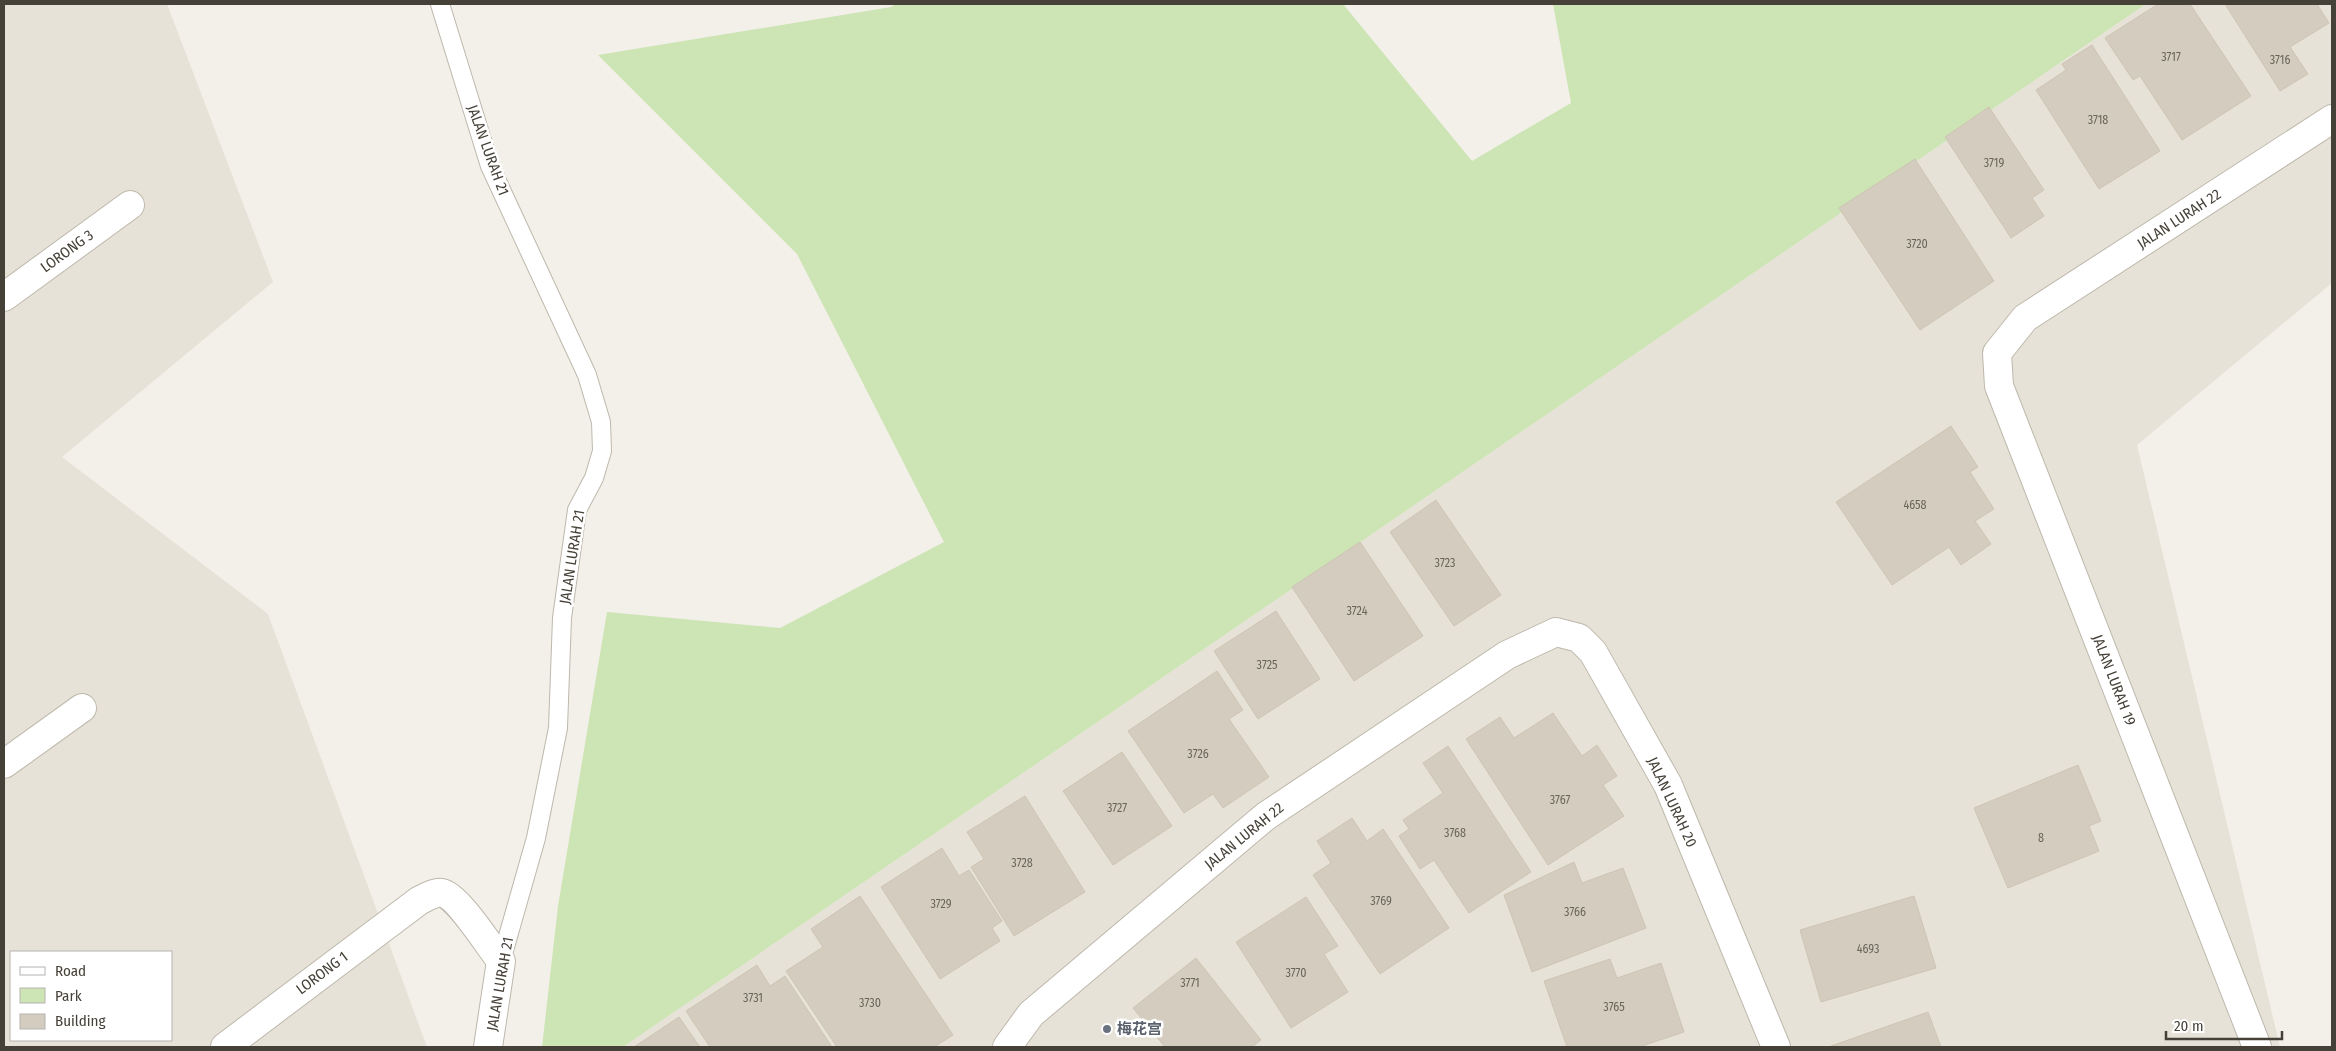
<svg xmlns="http://www.w3.org/2000/svg" width="2336" height="1051" viewBox="0 0 2336 1051" font-family="'Fira Sans Condensed','Noto Sans SC',sans-serif">
	<style>
		.residential { fill: #e7e2d7; fill-rule: evenodd }
		.green { fill: #cde4b5 }
		.building { fill: #d4ccbf; stroke: #cec4b3 }
		.lines { fill: none; stroke-linecap: round; stroke-linejoin: round }
		.service-casing { stroke: #beb8ac; stroke-width: 20 }
		.minor-casing { stroke: #beb8ac; stroke-width: 30 }
		.service { stroke: #fff; stroke-width: 18 }
		.minor { stroke: #fff; stroke-width: 28 }
		.worship-dot { fill: #6b7280; stroke: #fff; stroke-width: 2 }
		.labels { text-anchor: middle; dominant-baseline: central; stroke-width: 5; stroke-linejoin: round; paint-order: stroke }
		.number-label { font-size: 12px; fill: #6a645a }
		.street-label { font-size: 15px; fill: #464138; stroke: #fff }
		.worship-label { font-size: 15px; font-weight: bold; fill: #5b616d; stroke: #fff; text-anchor: start }
	</style>
	<rect width="100%" height="100%" fill="#f3f0e9"/>
	<path class="residential" d="M4 4H167L273 282 62 457 268 614 427 1047H4ZM11 952H171V1040H11Z
		M2146 4H2332V283L2137 445 2280 1047H623Z"/>
	<path class="green" d="M896 4H1343L1472 161 1571 103 1553 4H2146L623 1047H542L558 906 607 612 780 628 944 542 797 254 598 55 891 7Z"/>
	<path class="building" d="M2158 4H2190L2251 96 2182 140 2140 76 2133 80 2105 38Z
		M2225 4H2317L2329 23 2290 47 2308 74 2280 91Z
		M2092 45 2160 151 2099 189 2036 90 2066 70 2062 64Z
		M1989 107 2044 190 2032 198 2044 216 2011 238 1945 137Z
		M1915 159 1994 281 1920 330 1839 208Z
		M1951 426 1978 467 1970 472 1994 509 1975 521 1991 544 1961 565 1949 547 1892 585 1836 502Z
		M1436 500 1501 595 1454 626 1390 532Z
		M1360 542 1423 636 1354 681 1292 587Z
		M1276 611 1320 679 1258 719 1214 651Z
		M1217 671 1243 710 1229 719 1269 777 1223 808 1213 794 1184 813 1128 731Z
		M1553 713 1582 756 1597 745 1617 776 1603 785 1624 816 1548 865 1466 739 1500 717 1514 738Z
		M1448 746 1531 872 1469 913 1434 860 1420 869 1399 836 1409 829 1403 820 1443 793 1423 763Z
		M1122 752 1172 826 1113 865 1063 791Z
		M2078 765 2101 821 2089 826 2099 851 2008 888 1974 808Z
		M1025 796 1085 892 1014 936 971 867 984 859 967 832Z
		M1352 818 1367 841 1383 829 1449 928 1380 974 1313 875 1331 863 1317 841Z
		M942 848 959 876 969 870 1002 921 992 928 1000 941 940 979 881 887Z
		M1574 862 1582 883 1623 868 1646 928 1532 972 1504 895Z
		M860 896 953 1035 934 1047H837L786 971 823 947 811 929Z
		M1914 896 1936 968 1821 1002 1800 930Z
		M1306 897 1338 946 1324 954 1348 992 1291 1028 1236 942Z
		M1196 958 1261 1040 1252 1047H1165L1133 1008Z
		M1610 959 1617 978 1661 963 1684 1032 1639 1047H1567L1544 981Z
		M757 965 770 986 785 976 832 1047H710L686 1011Z
		M1928 1012 1941 1047H1831V1046Z
		M679 1017 700 1047H634Z"/>
	<g class="lines">
		<defs>
			<path id="service" d="M440 4 490 166 587 375 601 422 602 451 594 478 577 510 562 618 558 728 536 838 501 961"/>
			<path id="minor" d="M4 297 130 205
				M4 764 82 708
				M225 1047 420 900C427 897 435 892 442 893 457 895 490 947 501 961L488 1047
				M1007 1047 1031 1014 1266 816 1507 655 1556 632 1579 638 1593 652 1668 785 1776 1047
				M2257 1047 1999 386 1997 353 2025 318 2332 119"/>
		</defs>
		<use href="#service" class="service-casing"/>
		<use href="#minor" class="minor-casing"/>
		<use href="#service" class="service"/>
		<use href="#minor" class="minor"/>
	</g>
	<circle class="worship-dot" cx="1107" cy="1029" r="5"/>
	<g class="labels">
		<g class="number-label">
			<text x="2171" y="57">3717</text>
			<text x="2280" y="60">3716</text>
			<text x="2098" y="120">3718</text>
			<text x="1994" y="163">3719</text>
			<text x="1917" y="244">3720</text>
			<text x="1915" y="505">4658</text>
			<text x="1445" y="563">3723</text>
			<text x="1357" y="611">3724</text>
			<text x="1267" y="665">3725</text>
			<text x="1198" y="754">3726</text>
			<text x="1560" y="800">3767</text>
			<text x="1117" y="808">3727</text>
			<text x="1455" y="833">3768</text>
			<text x="2041" y="838">8</text>
			<text x="1022" y="863">3728</text>
			<text x="1381" y="901">3769</text>
			<text x="941" y="904">3729</text>
			<text x="1575" y="912">3766</text>
			<text x="1868" y="949">4693</text>
			<text x="1296" y="973">3770</text>
			<text x="1190" y="983">3771</text>
			<text x="753" y="998">3731</text>
			<text x="870" y="1003">3730</text>
			<text x="1614" y="1007">3765</text>
		</g>
		<g class="street-label">
			<text transform="translate(488 150) rotate(70)">JALAN LURAH 21</text>
			<text transform="translate(2179 219) rotate(-33)">JALAN LURAH 22</text>
			<text transform="translate(67 251) rotate(-36)">LORONG 3</text>
			<text transform="translate(572 557) rotate(-81)">JALAN LURAH 21</text>
			<text transform="translate(2114 680) rotate(69)">JALAN LURAH 19</text>
			<text transform="translate(1672 802) rotate(65)">JALAN LURAH 20</text>
			<text transform="translate(1244 836) rotate(-39)">JALAN LURAH 22</text>
			<text transform="translate(322 973) rotate(-37)">LORONG 1</text>
			<text transform="translate(500 984) rotate(-80)">JALAN LURAH 21</text>
		</g>
		<g class="worship-label">
			<text x="1117" y="1029">梅花宫</text>
		</g>
	</g>
	<rect width="2336" height="1051" fill="none" stroke="#464138" stroke-width="10"/>
	<rect x="10" y="951" width="162" height="90" fill="#ffffff" stroke="#b5b3af"/>
	<rect x="20" y="967" width="25" height="8" fill="#ffffff" stroke="#b5b3af"/>
	<text x="55" y="976" font-size="15" fill="#464138">Road</text>
	<rect x="20" y="988" width="25" height="15" fill="#cde4b5" stroke="#b5b3af"/>
	<text x="55" y="1001" font-size="15" fill="#464138">Park</text>
	<rect x="20" y="1014" width="25" height="15" fill="#d4ccbf" stroke="#b5b3af"/>
	<text x="55" y="1026" font-size="15" fill="#464138">Building</text>
	<path d="M2166 1031v8h116v-8" fill="none" stroke="#464138" stroke-width="2.5"/>
	<text x="2174" y="1031" font-size="15" fill="#464138" stroke="#ffffff" stroke-width="4" paint-order="stroke">20 m</text>
</svg>
